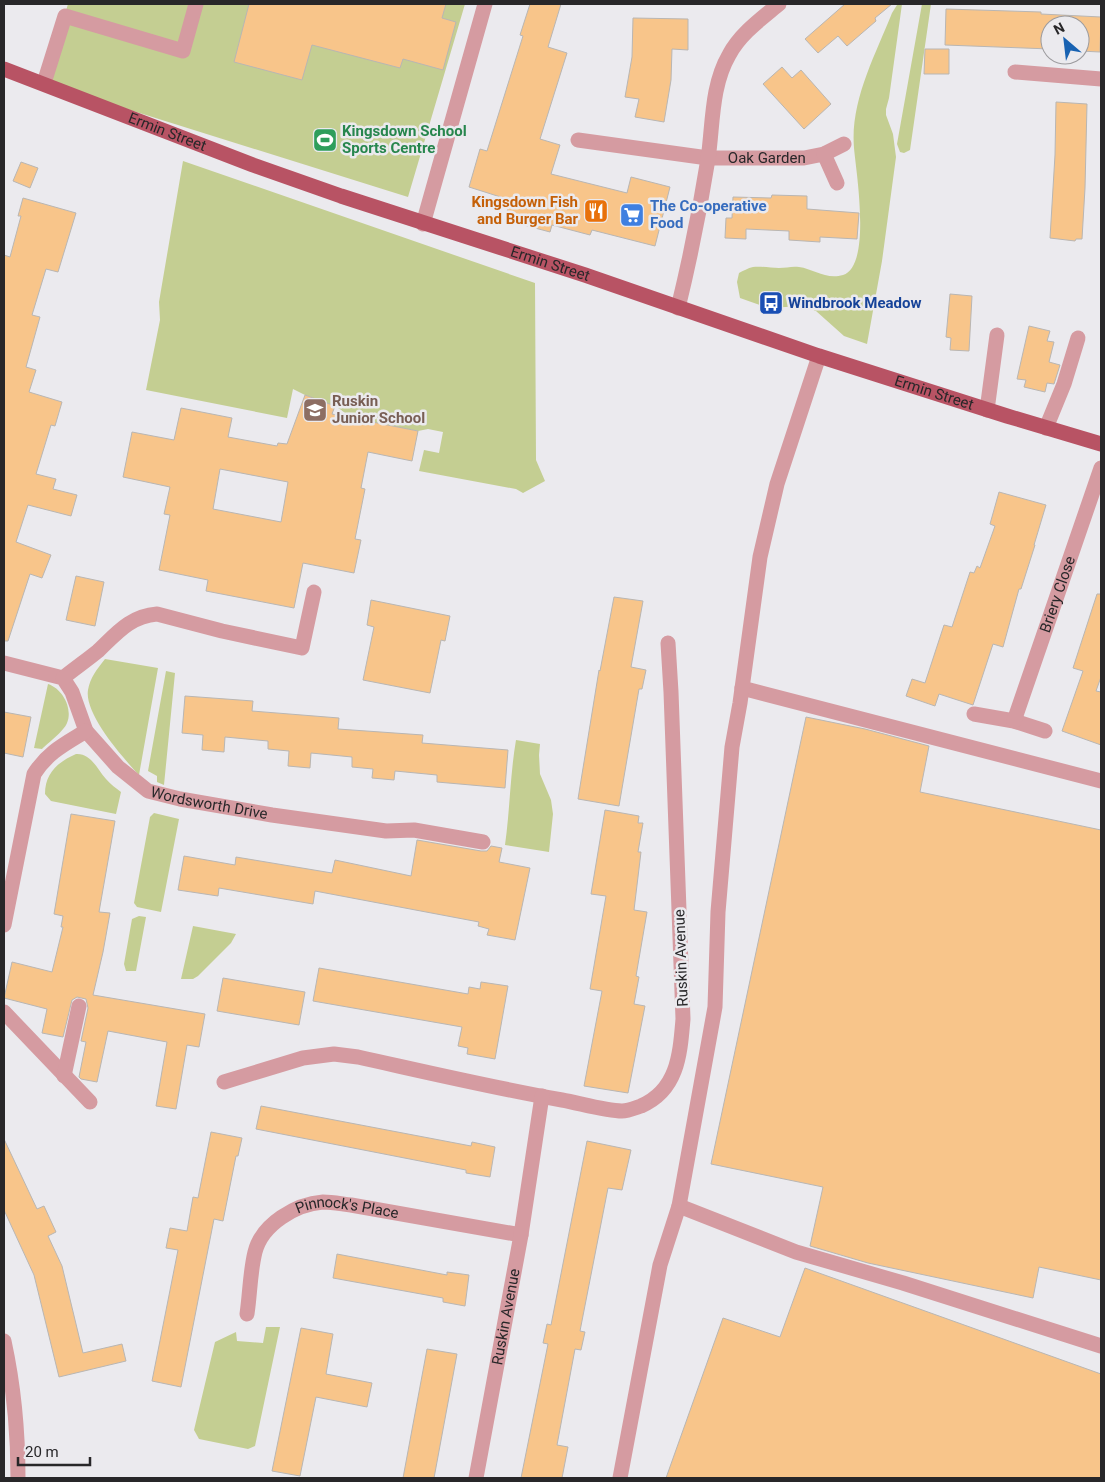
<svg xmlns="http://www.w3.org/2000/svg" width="1105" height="1482" viewBox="0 0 1105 1482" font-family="Roboto,sans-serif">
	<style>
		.green { fill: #c4ce92 }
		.building { fill: #f8c58a; stroke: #b9b6b3; fill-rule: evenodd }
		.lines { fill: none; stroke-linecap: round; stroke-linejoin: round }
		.minor { stroke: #d59ba1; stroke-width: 15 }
		.major { stroke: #b85364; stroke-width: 15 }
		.labels { text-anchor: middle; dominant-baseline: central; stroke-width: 5; stroke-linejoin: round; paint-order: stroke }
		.street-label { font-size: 15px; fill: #282729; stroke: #ebeaee }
		.leisure-label { font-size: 15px; font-weight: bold; fill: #27864d; stroke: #ebeaee; text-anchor: start }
		.food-label { font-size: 15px; font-weight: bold; fill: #c56008; stroke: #ebeaee; text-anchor: end }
		.shop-label { font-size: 15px; font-weight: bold; fill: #366cbe; stroke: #ebeaee; text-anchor: start }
		.transit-label { font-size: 15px; font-weight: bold; fill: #164399; stroke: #ebeaee; text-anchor: start }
		.education-label { font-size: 15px; font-weight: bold; fill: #785e54; stroke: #ebeaee; text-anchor: start }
	</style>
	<rect width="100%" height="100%" fill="#ebeaee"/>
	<path class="green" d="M68 4H465L408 197 44 83Z
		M902 4 889 98 886 109V115L893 134 896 157 882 261 867 344 844 336 816 311 803 306 768 308 740 298 737 282 739 273C743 271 748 268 753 267 761 266 771 268 779 268 786 268 792 266 799 267 814 269 826 280 843 275 872 266 856 171 854 148 850 101 875 56 892 13L897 5Z
		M922 4H931L910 150 904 153 900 152 897 144Z
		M183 161 535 283 536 460 545 481 523 493 516 489 419 471 424 450 439 453 443 432 428 429 418 431 354 419 335 406 305 395 293 389 287 418 146 390 160 320 159 302Z
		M105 659 158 668 139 775C123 758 84 714 88 690 90 678 97 669 105 659Z
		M166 671 175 673 164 785 157 782V776L148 771Z
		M48 684C63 689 73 709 67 723 64 731 48 743 42 749L34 748Z
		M516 740 540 744 539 755 540 774 551 800 553 814 549 852 505 845C510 810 510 775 516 740Z
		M76 754C91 753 97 769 106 779 110 784 116 788 121 792L116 814 51 801 45 794C45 773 58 762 76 754Z
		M154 813 179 819 161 912 137 907 134 903 150 817Z
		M139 916 146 917 136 971H126L124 964 132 919Z
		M193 926 236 934 231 943 198 976 193 979H181Z
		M266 1327H280L255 1446 248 1449 199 1439 194 1430 215 1342 236 1332 237 1341 263 1343Z"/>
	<path class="building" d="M249 4H446L442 18 456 22 443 70 403 59 400 68 312 45 302 80 234 62Z
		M530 4H561L548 47 567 53 540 139 560 145 551 174 627 193 631 177 670 187 655 246 592 230 590 235 552 225 550 232 505 220 510 200 469 187 480 149 487 151 523 36 520 35Z
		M845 4H892L875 18 876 21 847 46 838 36 818 53 805 39Z
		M946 9 1041 12V14L1101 17 1100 52 1080 51V25H1050V49L945 45Z
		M633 18 688 19V50L672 49 671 80 664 122 635 117 639 99 625 97 632 57Z
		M925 49H949V74H924Z
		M782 67 792 78 801 70 831 104 804 129 763 84Z
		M1056 102 1087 104 1085 188 1082 239H1076L1075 241 1050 238 1055 155Z
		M21 162 38 168 30 188 13 181Z
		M772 195 807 196V209L859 213 857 239 820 237V242L789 240V231L746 229V239L725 238 726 218H732L733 197 771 198Z
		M23 198 76 213 58 272 46 269 32 315 40 317 26 367 36 370 29 392 62 402 55 426 51 425 36 474 56 479 53 489 77 495 71 516 28 505 16 542 51 555 42 578 30 574 8 641H4V255L10 257 21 216H18Z
		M950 294 972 296 969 351 950 350 951 338 946 337Z
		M1029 326 1050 331 1047 341 1054 342 1049 362 1060 365 1054 384 1047 383 1045 392 1024 387 1026 380 1017 379Z
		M305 395 335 406 332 414 418 431 412 461 368 452 361 488 365 489 355 539 361 540 354 573 303 563 294 608 206 591 208 580 159 570 170 515 164 514 170 487 123 477 132 432 174 440 181 408 232 418 228 437 277 446 278 443 287 444ZM220 469 288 482 281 522 213 509Z
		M999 492 1046 505 1034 545H1035L1021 589H1019L1003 647 993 644 973 705 939 694 935 706 906 696 912 679 925 683 944 625 952 627 970 572 974 573 977 566 980 568 995 526 990 524Z
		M76 576 104 582 95 626 66 620Z
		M1097 594H1101V677L1096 691 1101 692V745L1062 731 1083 671 1073 668Z
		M614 597 643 601 631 667 646 670 642 689H639L619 806 578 799 599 670 600 671Z
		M371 600 450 616 445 641 441 640 430 693 363 680 374 627 367 625Z
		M185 696 253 701 252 711 339 718 338 729 423 735 422 743 508 750 505 788 437 782V775L395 771 394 780 372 778 373 769 352 767V757L311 753 310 768 288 766 289 751 268 749V741L225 737 224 752 202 750 203 735 182 733Z
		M4 712 31 717 23 757 4 753Z
		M806 717 865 729 929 746 920 792 1101 830V1280L1039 1267 1033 1298 868 1263 810 1246 823 1187 711 1164Z
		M605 810 639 816 638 823H643L638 852H641L634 910 647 912 636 976 639 977 634 1004 645 1006 628 1093 584 1086 602 991 590 989 606 896 591 894Z
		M71 814 115 821 99 912 110 913 103 952 93 995 205 1014 199 1047 187 1045 176 1109 156 1106 167 1042 108 1031 97 1082 81 1079 79 1077 86 1042 81 1041 88 1008 86 999 77 997 72 1000 63 1037 42 1033 47 1009 4 998 12 962 52 972 63 927H61L63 916 54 914Z
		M417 840 481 851H487L491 846 502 848 499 862 530 868 515 940 487 935 489 929 478 926 479 922 315 891 313 904 219 888 218 896 178 890 184 856 235 865 236 857 332 873 335 860 411 876Z
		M319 968 468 994 469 987 480 989 481 982 508 986 495 1059 467 1054 468 1048 458 1046 462 1027 313 1001Z
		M223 978 305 992 299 1025 217 1011Z
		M261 1106 471 1146 472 1142 495 1147 490 1177 466 1173V1170L256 1129Z
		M211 1132 242 1138 238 1156H236L223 1221 214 1219 181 1387 152 1381 178 1250 166 1248 170 1228 187 1231 193 1197 198 1198Z
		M4 1139 37 1209 44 1206 56 1232 48 1236 62 1266 83 1353 122 1344 126 1361 59 1377 34 1275 4 1210Z
		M587 1141 631 1150 622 1190 608 1188 580 1331 585 1332 581 1350 575 1349 557 1445 568 1447 562 1478H521L548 1344 543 1343 547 1324 551 1325Z
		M337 1254 447 1275V1272L469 1275 465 1306 443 1302V1298L333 1278Z
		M805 1268 1101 1374V1478H666L723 1318 780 1337Z
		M301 1328 333 1334 326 1374 372 1383 367 1407 316 1397 300 1476 272 1471Z
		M427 1349 457 1354 434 1478H403Z"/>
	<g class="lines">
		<g class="minor">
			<path d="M1015 72 1101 79"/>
			<path d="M44 83 65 16 183 51 196 4"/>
			<path id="s1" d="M578 140 708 158H804L824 154 844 144"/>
			<path d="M824 154 837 183"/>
			<path d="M423 224 485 4"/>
			<path d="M678 308C690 259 700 209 708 159 713 125 711 86 729 55 740 34 761 19 779 4"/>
			<path d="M987 410 997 335"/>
			<path d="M1046 428 1064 384 1078 338"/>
			<path id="s2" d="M4 663 63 678 72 692 86 731 118 767 148 791 180 799 272 815 386 831 414 830 483 842"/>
			<path d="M63 678C74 669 87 660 98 651 116 634 130 616 157 614L222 631 302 648 314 592"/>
			<path d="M742 688 1101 781"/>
			<path d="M974 714 1014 721 1045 731"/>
			<path id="s3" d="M1014 721 1101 468"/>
			<path d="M4 925 34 774C48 752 65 744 86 731"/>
			<path d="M4 1012 90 1102"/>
			<path d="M64 1076 79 1006"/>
			<path d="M224 1082 303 1058 334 1054 358 1057C426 1072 494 1088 562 1100 579 1103 606 1111 622 1111 628 1111 635 1108 641 1106 678 1090 680 1054 683 1019L671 692 668 643"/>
			<path d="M679 1206 796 1252 903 1283 1101 1346"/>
			<path id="s4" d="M247 1314C250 1294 250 1272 255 1252 262 1224 296 1204 323 1202 332 1202 342 1204 351 1205L521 1235"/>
			<path d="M4 1341C14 1387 18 1431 18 1478"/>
			<path id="s5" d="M476 1478 521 1235 542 1096"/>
			<path d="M620 1478 660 1265 679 1206 715 1007 718 912 732 747 740 703 760 557 777 484 819 356"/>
		</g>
		<path class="major" id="s6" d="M4 69 253 165 341 196 585 275 819 356 1007 416 1101 444"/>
	</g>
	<defs>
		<symbol id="stadium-square" viewBox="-11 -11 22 22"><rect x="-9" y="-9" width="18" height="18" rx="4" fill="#2e9e5b" stroke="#ebeaee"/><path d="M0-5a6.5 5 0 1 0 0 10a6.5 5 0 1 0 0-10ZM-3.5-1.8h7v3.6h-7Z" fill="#fff"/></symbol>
		<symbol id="restaurant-square" viewBox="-11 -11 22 22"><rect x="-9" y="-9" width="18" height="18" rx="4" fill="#e8710a" stroke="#ebeaee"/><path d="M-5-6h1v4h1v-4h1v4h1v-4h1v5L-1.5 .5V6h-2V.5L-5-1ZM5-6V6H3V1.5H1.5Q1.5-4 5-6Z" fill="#fff"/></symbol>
		<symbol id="supermarket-square" viewBox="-11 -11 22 22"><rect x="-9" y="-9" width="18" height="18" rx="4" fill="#3f7fe0" stroke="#ebeaee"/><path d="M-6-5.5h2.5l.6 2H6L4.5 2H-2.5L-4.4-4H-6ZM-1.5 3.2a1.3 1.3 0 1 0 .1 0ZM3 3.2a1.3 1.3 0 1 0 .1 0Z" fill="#fff"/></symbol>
		<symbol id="bus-square" viewBox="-11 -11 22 22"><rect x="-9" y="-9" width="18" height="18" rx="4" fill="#1a4fb4" stroke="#ebeaee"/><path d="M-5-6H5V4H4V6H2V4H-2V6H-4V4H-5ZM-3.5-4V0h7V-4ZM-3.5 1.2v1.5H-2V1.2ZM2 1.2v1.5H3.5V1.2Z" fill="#fff"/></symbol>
		<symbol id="school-square" viewBox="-11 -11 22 22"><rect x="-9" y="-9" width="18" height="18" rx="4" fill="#8d6e63" stroke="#ebeaee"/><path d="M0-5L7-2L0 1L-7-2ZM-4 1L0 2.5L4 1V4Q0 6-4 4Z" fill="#fff"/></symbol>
	</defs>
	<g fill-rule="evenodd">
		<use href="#stadium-square" x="311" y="126" width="28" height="28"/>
		<use href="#restaurant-square" x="582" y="197" width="28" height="28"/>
		<use href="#supermarket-square" x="618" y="201" width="28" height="28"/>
		<use href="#bus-square" x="757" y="289" width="28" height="28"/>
		<use href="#school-square" x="301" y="396" width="28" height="28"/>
	</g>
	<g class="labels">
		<g class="street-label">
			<text stroke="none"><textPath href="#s6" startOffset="175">Ermin Street</textPath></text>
			<text stroke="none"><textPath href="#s1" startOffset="190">Oak Garden</textPath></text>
			<text stroke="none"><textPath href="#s6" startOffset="580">Ermin Street</textPath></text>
			<text stroke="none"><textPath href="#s6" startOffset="985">Ermin Street</textPath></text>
			<text stroke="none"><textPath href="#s3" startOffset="134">Briery Close</textPath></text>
			<text stroke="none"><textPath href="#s2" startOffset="268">Wordsworth Drive</textPath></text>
			<text transform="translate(681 958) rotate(-92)">Ruskin Avenue</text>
			<text stroke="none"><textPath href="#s4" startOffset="176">Pinnock's Place</textPath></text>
			<text stroke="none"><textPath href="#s5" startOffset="164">Ruskin Avenue</textPath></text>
		</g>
		<g class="leisure-label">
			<text x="342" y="131">Kingsdown School<tspan x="342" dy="17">Sports Centre</tspan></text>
		</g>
		<g class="food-label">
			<text x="578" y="202">Kingsdown Fish<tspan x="578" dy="17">and Burger Bar</tspan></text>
		</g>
		<g class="shop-label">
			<text x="650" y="206">The Co-operative<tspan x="650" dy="17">Food</tspan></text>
		</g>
		<g class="transit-label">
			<text x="788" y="303">Windbrook Meadow</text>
		</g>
		<g class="education-label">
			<text x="332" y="401">Ruskin<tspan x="332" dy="17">Junior School</tspan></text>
		</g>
	</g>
	<rect width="1105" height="1482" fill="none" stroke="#282729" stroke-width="10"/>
	<g transform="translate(1065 40) rotate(332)"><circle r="24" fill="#ebeaee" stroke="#9d9c9f"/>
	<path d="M0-4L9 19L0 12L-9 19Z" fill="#1862b2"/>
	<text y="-8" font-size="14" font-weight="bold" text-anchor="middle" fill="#282729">N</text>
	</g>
	<path d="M18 1457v8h72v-8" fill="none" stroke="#282729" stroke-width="2.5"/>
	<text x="25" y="1457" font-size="15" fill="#282729" stroke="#ebeaee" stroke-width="4" paint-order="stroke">20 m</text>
</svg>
